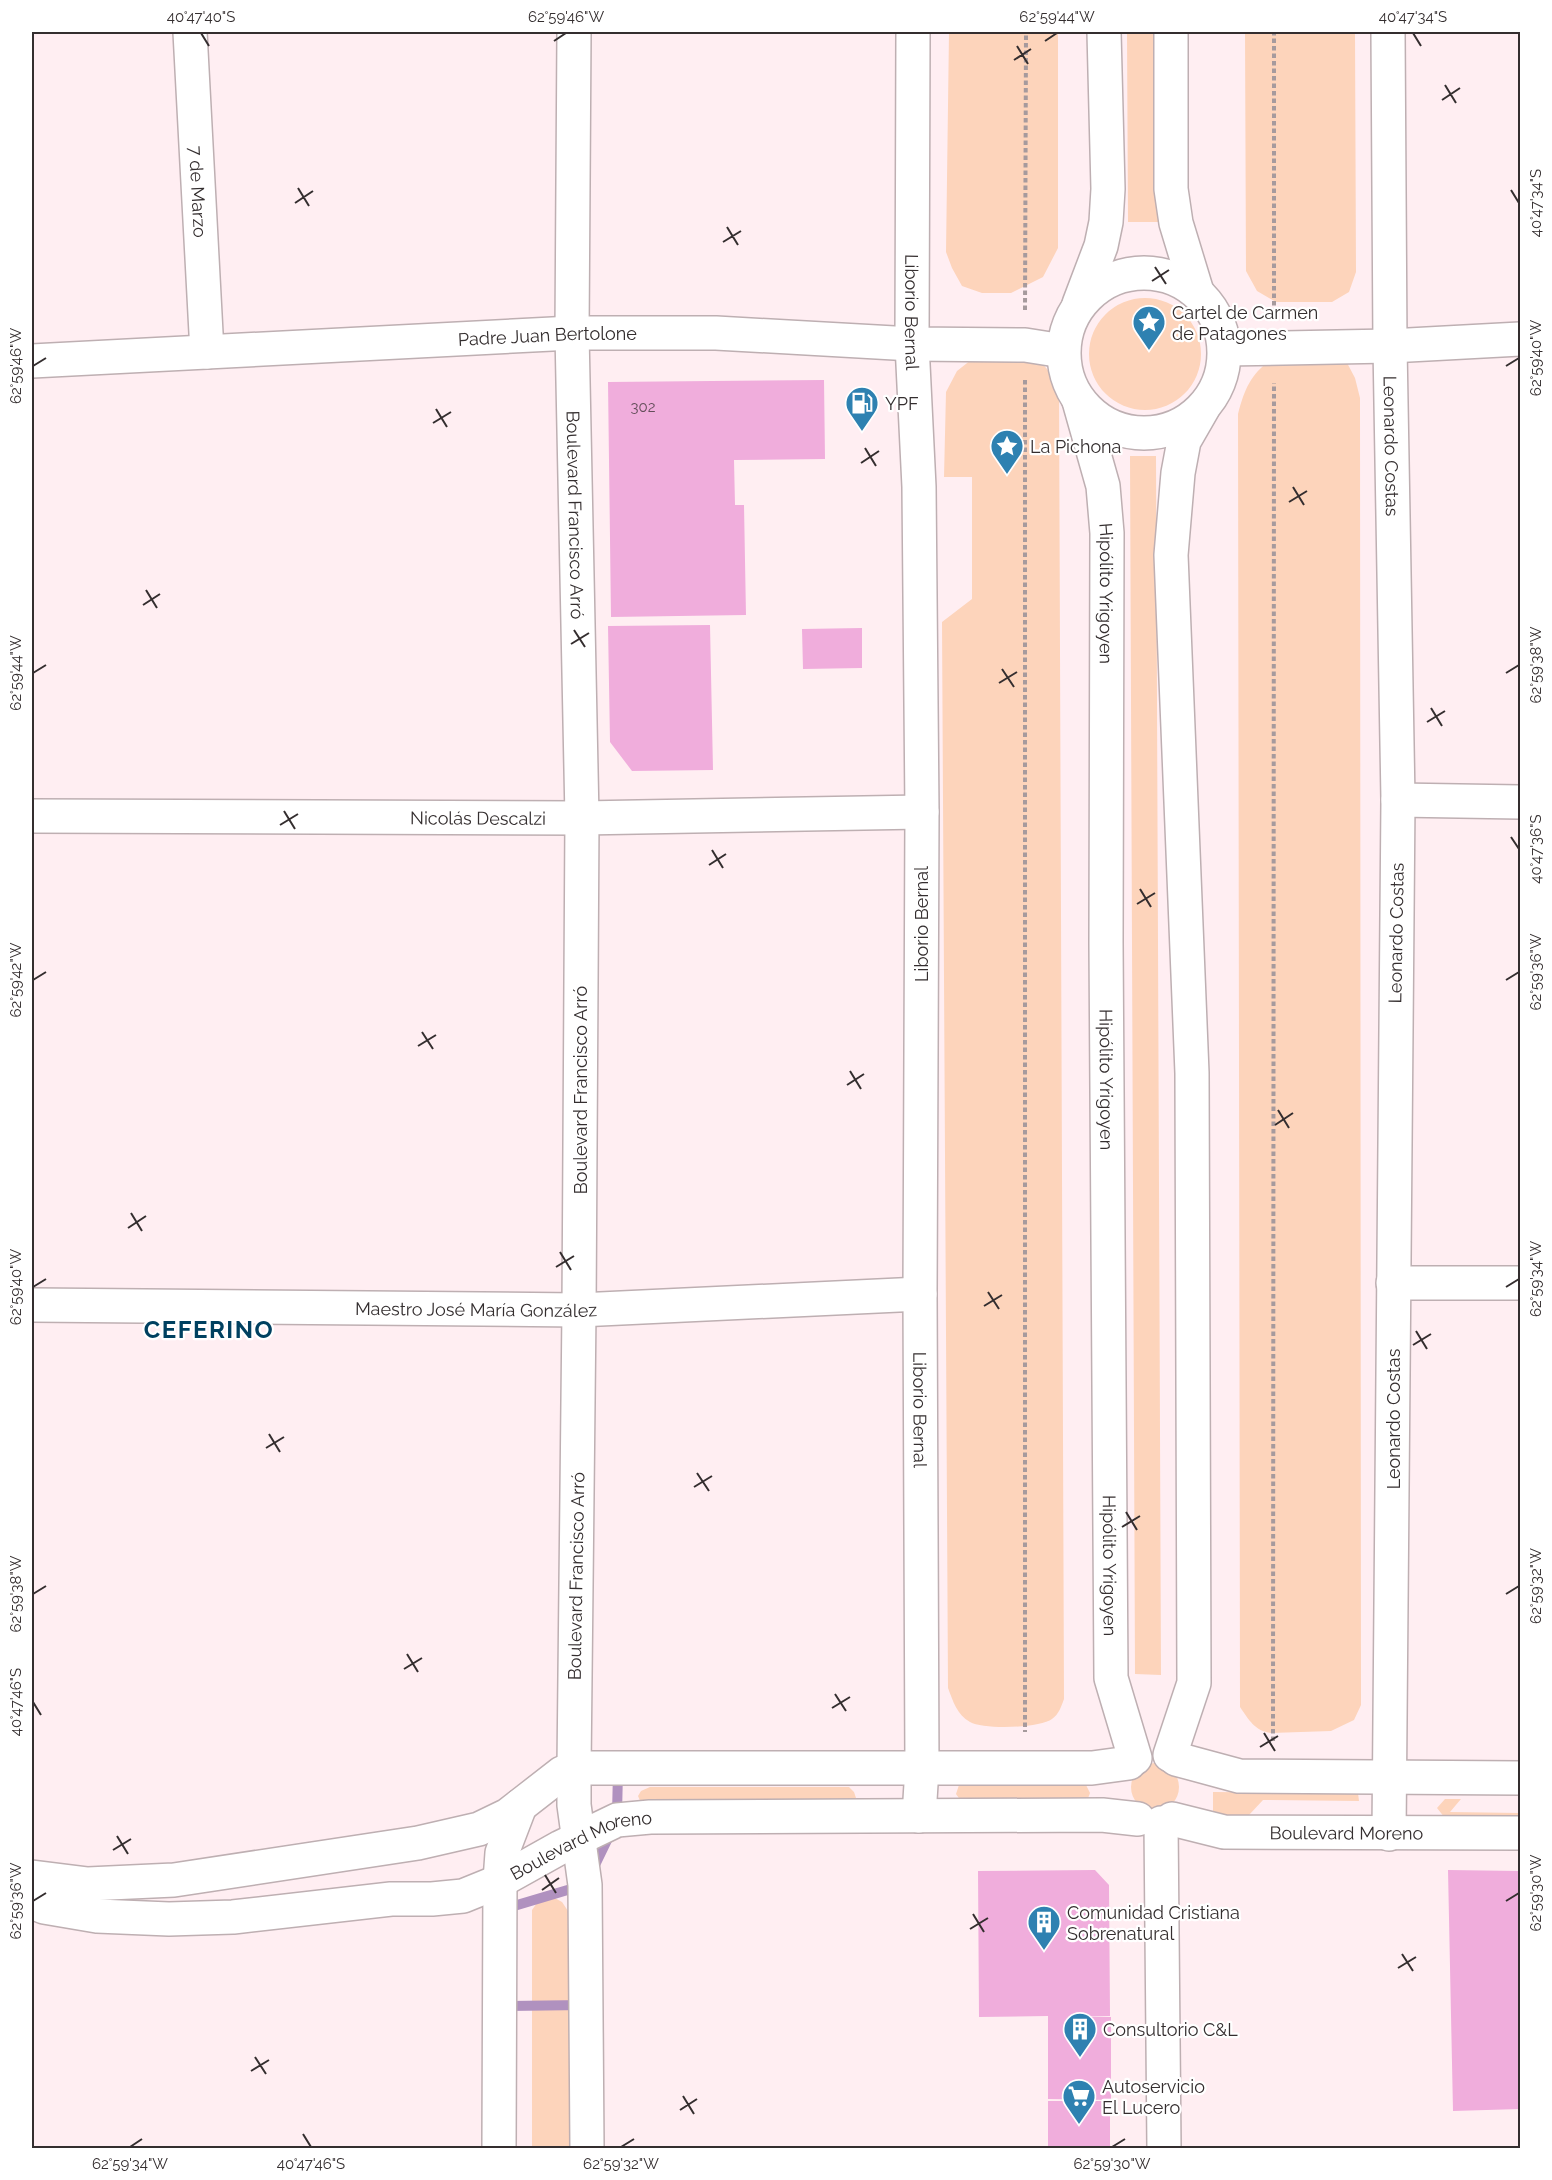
<svg xmlns="http://www.w3.org/2000/svg" width="1552" height="2180" viewBox="0 0 1552 2180" font-family="Raleway,sans-serif">
	<style>
		.green { fill: #fdd4bb }
		.lines { fill: none; stroke-linecap: round; stroke-linejoin: round }
		.stream { stroke: #b091bf; stroke-width: 10 }
		.building { fill: #f0addc }
		.street-casing { stroke: #beafb2; stroke-width: 36 }
		.secondary-casing { stroke: #beafb2; stroke-width: 36 }
		.path { stroke: #a69a9d; stroke-width: 4; stroke-dasharray: 4.5 3; stroke-linecap: butt }
		.street { stroke: #fff; stroke-width: 33 }
		.secondary { stroke: #fff; stroke-width: 33 }
		.ticks { fill: none; stroke: #342e2f; stroke-width: 2 }
		.labels { text-anchor: middle; dominant-baseline: central; stroke-width: 4.5; stroke-linejoin: round; paint-order: stroke }
		.number-label { font-size: 15px; fill: #634e5a }
		.street-label { font-size: 18px; fill: #342e2f; stroke: #fff }
		.poi-label { font-size: 18px; fill: #342e2f; stroke: #fff; text-anchor: start }
		.district-label { font-size: 24px; font-weight: bold; letter-spacing: 1.5px; fill: #004060; stroke: #fff }
		.neatline { fill: none; stroke: #342e2f; stroke-width: 2 }
		.ticks-label { font-size: 15px; text-anchor: middle; fill: #342e2f }
	</style>
	<rect width="100%" height="100%" fill="#ffeef2"/>
	<path class="green" d="M949 32H1058V248L1043 277 1011 293H982L962 286 952 268 946 252Z
		M1127 32H1158L1159 222H1128Z
		M1245 32H1355L1356 272 1349 292 1332 302H1276L1257 291 1246 271Z
		M1089 354a56 56 0 1 1 112 0a56 56 0 1 1-112 0Z
		M976 356 1038 359 1047 369 1059 388 1064 1699C1061 1707 1059 1714 1052 1719 1040 1728 984 1730 970 1722 957 1715 953 1701 948 1688L942 622 972 599V477H944L946 392 957 371Z
		M1271 359H1345L1355 378 1360 398 1361 1705 1354 1720 1331 1731 1271 1733C1255 1731 1249 1720 1240 1707L1238 414C1245 388 1250 376 1271 359Z
		M1130 456H1156L1161 1675 1135 1674Z
		M1131 1787a24 24 0 1 1 48 0a24 24 0 1 1-48 0Z
		M1077 1781 1086 1785 1090 1793 1087 1801H961L956 1794 959 1785 967 1782Z
		M650 1787H849L854 1792 856 1798 847 1804 641 1803 638 1796 641 1791Z
		M1213 1792 1358 1793 1359 1801 1263 1800 1249 1815H1213Z
		M1445 1799H1461L1450 1812 1520 1813V1817L1445 1818 1437 1808Z
		M551 1896 562 1902 570 1914V2148H532V1910L539 1900Z"/>
	<g class="lines">
		<path class="stream" d="M617 1815 618 1771
			M593 1869 611 1832
			M504 1909 581 1886
			M503 2006 584 2005"/>
	</g>
	<path class="building" d="M824 380 825 459 734 460 735 505H744L746 615 611 617 608 382Z
		M710 625 713 770 632 771 610 742 608 626Z
		M862 628V668L803 669 802 629Z
		M1095 1870 1109 1885 1110 2016 1072 2017H1111V2100L1048 2099V2016L979 2017 978 1871Z
		M1448 1870 1520 1871V2109L1453 2111Z
		M1048 2101H1110V2148H1048Z"/>
	<g class="lines">
		<defs>
			<g id="street">
				<path id="s1" d="M190 32 207 352"/>
				<path id="s2" d="M574 32 572 333 582 818 579 1310 574 1768V1805L585 1885 587 2148"/>
				<path id="s3" d="M913 32 912 344 919 487 922 812 920 1294 922 1768 919 1816"/>
				<path id="s4" d="M1388 32 1390 346 1398 800 1389 1834"/>
				<path id="s5" d="M32 361 572 333H716L912 344 1025 345 1063 351"/>
				<path d="M1398 800 1520 802"/>
				<path id="s6" d="M32 816 582 818 922 812"/>
				<path d="M1393 1283H1520"/>
				<path id="s7" d="M32 1305 579 1310 920 1294"/>
				<path d="M499 2148 500 1881 502 1853 520 1806"/>
			</g>
			<g id="secondary">
				<path d="M1171 32V189L1176 223 1197 292"/>
				<circle cx="1144" cy="353" r="80"/>
				<path d="M1079 304 1101 246 1106 222 1108 189 1104 32"/>
				<path d="M1225 349 1390 346 1520 339"/>
				<path id="s8" d="M1079 401 1103 486 1107 533 1106 943 1111 1678 1135 1758"/>
				<path d="M1170 1755 1194 1683 1192 1073 1171 555 1178 473 1184 441 1203 408"/>
				<path d="M1176 1759 1239 1776 1520 1778"/>
				<path id="s9" d="M1172 1819 1224 1832 1520 1833"/>
				<path d="M1161 1823 1164 2148"/>
				<path d="M32 1877 88 1884 174 1880 418 1843 479 1829 508 1815 562 1773 574 1768H1092L1129 1763"/>
				<path id="s10" d="M32 1902 44 1907 97 1916 169 1919 233 1917 391 1899H432L463 1896 500 1881 561 1847 617 1820 650 1817 1102 1815 1138 1819"/>
			</g>
		</defs>
		<use href="#street" class="street-casing"/>
		<use href="#secondary" class="secondary-casing"/>
		<path class="path" d="M1025 310 1026 32
			M1274 313V32
			M1025 380V1732
			M1273 1741 1274 383"/>
		<use href="#street" class="street"/>
		<use href="#secondary" class="secondary"/>
	</g>
	<path class="ticks" d="M201 33 209 46M1413 33 1421 46M554 41 566 33M1045 41 1057 33M1017 46 1028 64M1014 60 1031 49M1445 85 1456 103M1442 100 1460 88M298 188 309 206M1511 190 1519 203M295 203 313 191M727 227 738 245M723 242 741 231M1155 267 1166 284M1152 281 1169 270M33 366 46 358M1506 366 1519 358M436 409 447 427M433 423 451 412M865 448 876 466M861 463 879 451M1293 487 1304 505M1289 502 1307 491M146 590 157 608M143 605 160 594M574 630 585 647M571 644 589 633M1002 669 1014 687M33 673 46 665M1506 673 1519 665M999 683 1017 672M1431 708 1442 726M1427 722 1445 711M284 811 295 829M280 825 298 814M1511 837 1519 849M712 850 723 868M709 865 726 854M1140 889 1151 907M1137 904 1155 893M33 980 46 972M1506 980 1519 972M422 1032 433 1049M418 1046 436 1035M850 1071 861 1089M847 1085 864 1074M1278 1110 1289 1128M1275 1125 1293 1113M131 1213 142 1231M128 1228 146 1216M560 1252 571 1270M556 1267 574 1256M33 1287 46 1279M1506 1287 1519 1279M988 1292 999 1309M984 1306 1002 1295M1416 1331 1427 1349M1413 1345 1431 1334M269 1434 280 1452M266 1448 284 1437M697 1473 709 1491M694 1487 712 1476M1126 1512 1137 1530M1122 1527 1140 1516M33 1594 46 1586M1506 1594 1519 1586M407 1654 418 1672M404 1669 422 1658M835 1694 846 1711M33 1702 41 1715M832 1708 850 1697M1264 1733 1275 1751M1260 1747 1278 1736M117 1836 128 1854M113 1850 131 1839M545 1875 556 1893M542 1890 559 1878M33 1901 46 1893M1506 1901 1519 1893M973 1914 984 1932M970 1929 988 1918M1402 1954 1413 1971M1398 1968 1416 1957M255 2057 266 2074M251 2071 269 2060M683 2096 694 2114M680 2110 697 2099M303 2134 311 2147M130 2147 142 2139M621 2147 634 2139M1112 2147 1125 2139"/>
	<defs>
		<symbol id="sight-pin" viewBox="-11 -11 22 30"><path d="M0 17L-7.5 6A9.5 9.5 0 1 1 7.5 6Z" fill="#2e81b1" stroke="#fff"/><path d="M0-6L1.8-2.2L6-1.7L2.9 1.2L3.7 5.4L0 3.3L-3.7 5.4L-2.9 1.2L-6-1.7L-1.8-2.2Z" fill="#fff"/></symbol>
		<symbol id="fuel-pin" viewBox="-11 -11 22 30"><path d="M0 17L-7.5 6A9.5 9.5 0 1 1 7.5 6Z" fill="#2e81b1" stroke="#fff"/><path d="M-5.5-6h7V0h2V4h1.3V-2.5L3-4.5l.8-.8L6-3V5H2.5V1h-1V6h-7ZM-4.2-4.7v3.2H.2V-4.7Z" fill="#fff"/></symbol>
		<symbol id="building-pin" viewBox="-11 -11 22 30"><path d="M0 17L-7.5 6A9.5 9.5 0 1 1 7.5 6Z" fill="#2e81b1" stroke="#fff"/><path d="M-4-6H4V6H1V3H-1V6H-4ZM-2.5-4.3h1.7v1.8h-1.7ZM.8-4.3h1.7v1.8H.8ZM-2.5-1h1.7V.8h-1.7ZM.8-1h1.7V.8H.8Z" fill="#fff"/></symbol>
		<symbol id="supermarket-pin" viewBox="-11 -11 22 30"><path d="M0 17L-7.5 6A9.5 9.5 0 1 1 7.5 6Z" fill="#2e81b1" stroke="#fff"/><path d="M-6-5.5h2.5l.6 2H6L4.5 2H-2.5L-4.4-4H-6ZM-1.5 3.2a1.3 1.3 0 1 0 .1 0ZM3 3.2a1.3 1.3 0 1 0 .1 0Z" fill="#fff"/></symbol>
	</defs>
	<g fill-rule="evenodd">
		<use href="#sight-pin" x="1130" y="303" width="38" height="52"/>
		<use href="#fuel-pin" x="843" y="384" width="38" height="52"/>
		<use href="#sight-pin" x="988" y="427" width="38" height="52"/>
		<use href="#building-pin" x="1025" y="1903" width="38" height="52"/>
		<use href="#building-pin" x="1061" y="2010" width="38" height="52"/>
		<use href="#supermarket-pin" x="1060" y="2077" width="38" height="52"/>
	</g>
	<g class="labels">
		<g class="number-label">
			<text x="643" y="407">302</text>
		</g>
		<g class="street-label">
			<text stroke="none"><textPath href="#s1" startOffset="160">7 de Marzo</textPath></text>
			<text stroke="none"><textPath href="#s3" startOffset="280">Liborio Bernal</textPath></text>
			<text stroke="none"><textPath href="#s5" startOffset="516">Padre Juan Bertolone</textPath></text>
			<text stroke="none"><textPath href="#s4" startOffset="414">Leonardo Costas</textPath></text>
			<text stroke="none"><textPath href="#s2" startOffset="483">Boulevard Francisco Arró</textPath></text>
			<text stroke="none"><textPath href="#s8" startOffset="196">Hipólito Yrigoyen</textPath></text>
			<text stroke="none"><textPath href="#s6" startOffset="446">Nicolás Descalzi</textPath></text>
			<text transform="translate(921 924) rotate(-90)">Liborio Bernal</text>
			<text transform="translate(1396 933) rotate(-89)">Leonardo Costas</text>
			<text stroke="none"><textPath href="#s8" startOffset="682">Hipólito Yrigoyen</textPath></text>
			<text transform="translate(580 1090) rotate(-90)">Boulevard Francisco Arró</text>
			<text stroke="none"><textPath href="#s7" startOffset="444">Maestro José María González</textPath></text>
			<text stroke="none"><textPath href="#s3" startOffset="1378">Liborio Bernal</textPath></text>
			<text transform="translate(1393 1419) rotate(-90)">Leonardo Costas</text>
			<text stroke="none"><textPath href="#s8" startOffset="1168">Hipólito Yrigoyen</textPath></text>
			<text transform="translate(576 1576) rotate(-89)">Boulevard Francisco Arró</text>
			<text stroke="none"><textPath href="#s9" startOffset="176">Boulevard Moreno</textPath></text>
			<text stroke="none"><textPath href="#s10" startOffset="564">Boulevard Moreno</textPath></text>
		</g>
		<g class="poi-label">
			<text x="1172" y="312">Cartel de Carmen<tspan x="1172" dy="21">de Patagones</tspan></text>
			<text x="885" y="403">YPF</text>
			<text x="1030" y="446">La Pichona</text>
			<text x="1067" y="1912">Comunidad Cristiana<tspan x="1067" dy="21">Sobrenatural</tspan></text>
			<text x="1103" y="2029">Consultorio C&amp;L</text>
			<text x="1102" y="2086">Autoservicio<tspan x="1102" dy="21">El Lucero</tspan></text>
		</g>
		<g class="district-label">
			<text x="209" y="1329">CEFERINO</text>
		</g>
	</g>
	<rect width="1552" height="2180" fill="none" stroke="#ffffff" stroke-width="66"/>
	<rect x="33" y="33" width="1486" height="2114" class="neatline"/>
	<g class="ticks-label">
		<text x="201" y="22">40°47'40"S</text>
		<text x="566" y="22">62°59'46"W</text>
		<text x="1057" y="22">62°59'44"W</text>
		<text x="1413" y="22">40°47'34"S</text>
		<text transform="translate(1536 203) rotate(-90)" y="5">40°47'34"S</text>
		<text transform="translate(1536 358) rotate(-90)" y="5">62°59'40"W</text>
		<text transform="translate(16 366) rotate(-90)" y="5">62°59'46"W</text>
		<text transform="translate(1536 665) rotate(-90)" y="5">62°59'38"W</text>
		<text transform="translate(16 673) rotate(-90)" y="5">62°59'44"W</text>
		<text transform="translate(1536 849) rotate(-90)" y="5">40°47'36"S</text>
		<text transform="translate(1536 972) rotate(-90)" y="5">62°59'36"W</text>
		<text transform="translate(16 980) rotate(-90)" y="5">62°59'42"W</text>
		<text transform="translate(1536 1279) rotate(-90)" y="5">62°59'34"W</text>
		<text transform="translate(16 1287) rotate(-90)" y="5">62°59'40"W</text>
		<text transform="translate(1536 1586) rotate(-90)" y="5">62°59'32"W</text>
		<text transform="translate(16 1594) rotate(-90)" y="5">62°59'38"W</text>
		<text transform="translate(16 1702) rotate(-90)" y="5">40°47'46"S</text>
		<text transform="translate(1536 1893) rotate(-90)" y="5">62°59'30"W</text>
		<text transform="translate(16 1901) rotate(-90)" y="5">62°59'36"W</text>
		<text x="130" y="2169">62°59'34"W</text>
		<text x="311" y="2169">40°47'46"S</text>
		<text x="621" y="2169">62°59'32"W</text>
		<text x="1112" y="2169">62°59'30"W</text>
	</g>
</svg>
